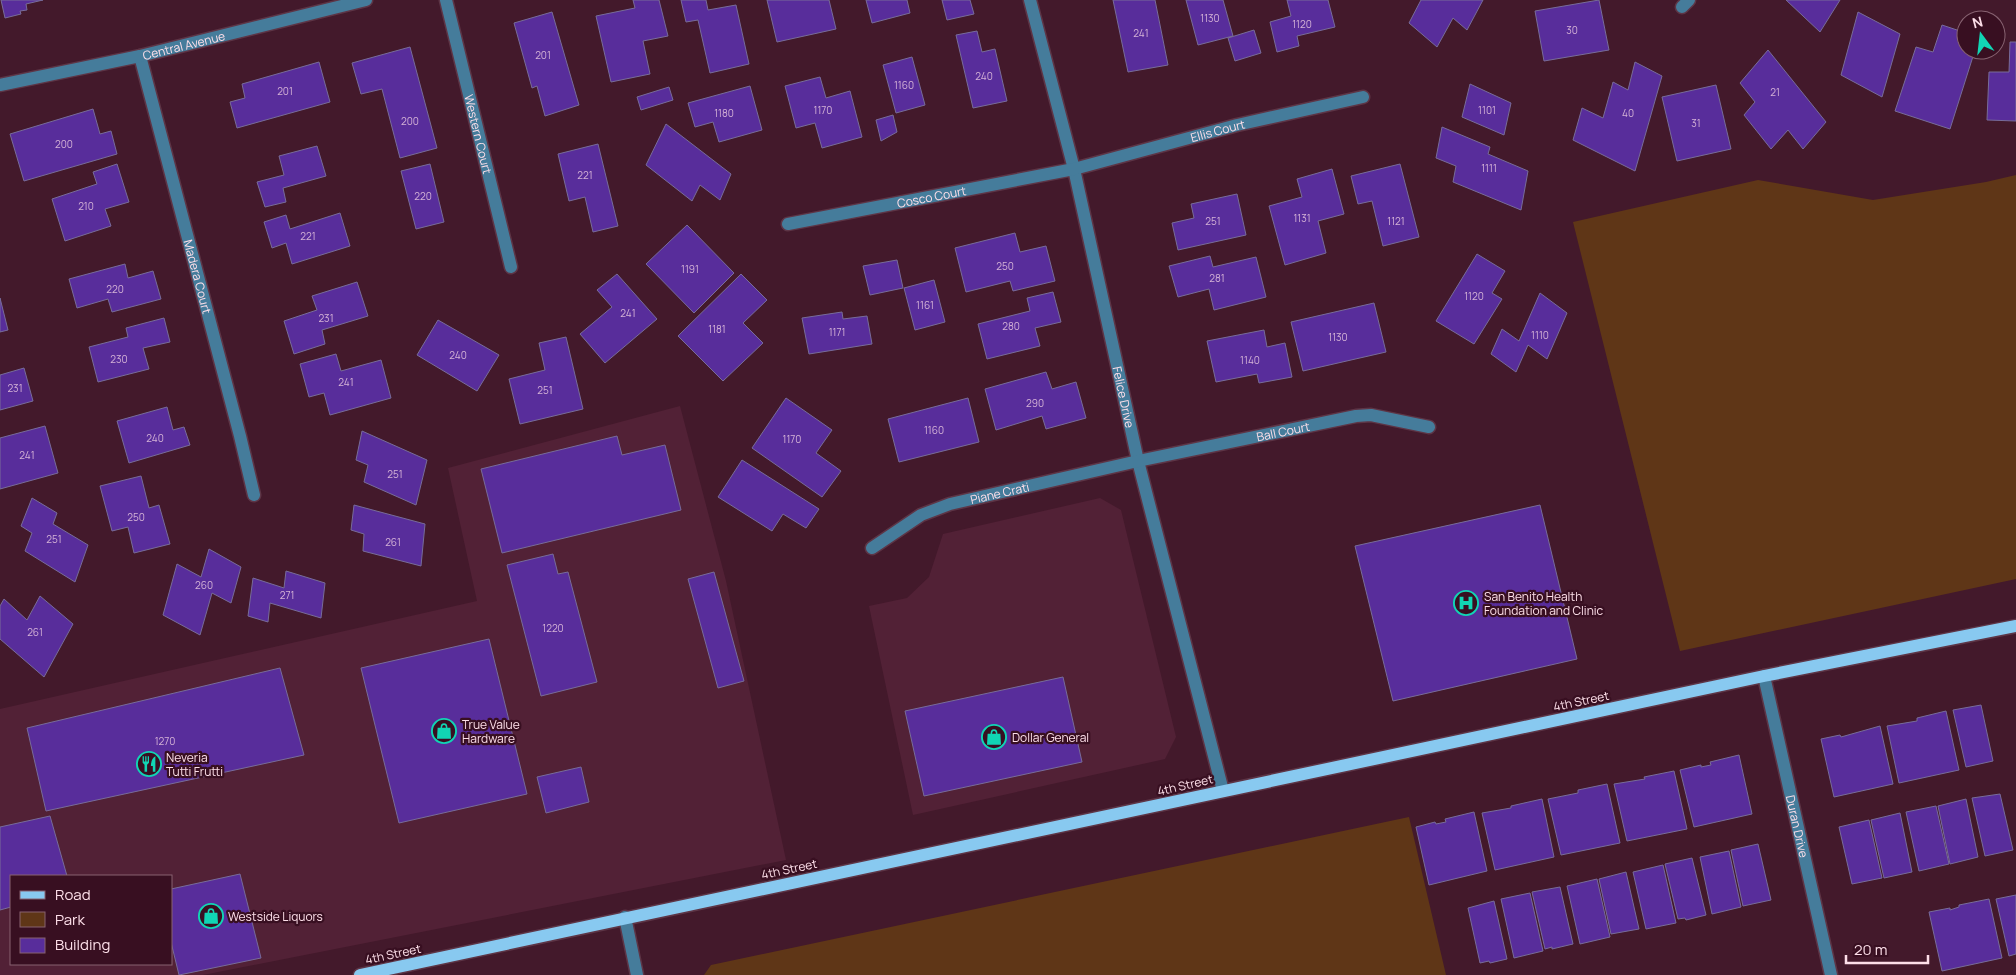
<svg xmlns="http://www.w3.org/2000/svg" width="2016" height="975" viewBox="0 0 2016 975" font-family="Manrope,sans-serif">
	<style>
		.built { fill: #522136; fill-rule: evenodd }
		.green { fill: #5f3617 }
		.building { fill: #582d9b; stroke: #786c99 }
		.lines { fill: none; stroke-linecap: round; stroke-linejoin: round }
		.minor-casing { stroke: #5d3546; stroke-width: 15 }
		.major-casing { stroke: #5d3546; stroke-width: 15 }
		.minor { stroke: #457c9b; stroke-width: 12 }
		.major { stroke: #88c9f0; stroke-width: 12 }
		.labels { text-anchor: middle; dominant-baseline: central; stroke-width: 4.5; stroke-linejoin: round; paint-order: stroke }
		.number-label { font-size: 10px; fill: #d4b2d6 }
		.street-label { font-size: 12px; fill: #fddfe9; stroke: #380f21 }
		.poi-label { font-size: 12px; fill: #fddfe9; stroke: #380f21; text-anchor: start }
	</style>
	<rect width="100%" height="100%" fill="#43192b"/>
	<path class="built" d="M680 406 726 581 786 860 203 975H0V709L477 601 448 468ZM11 876H171V964H11Z
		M1100 498 1121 510 1176 737 1165 759 913 815 869 606 907 598 929 577 943 534Z"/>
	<path class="green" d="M2016 175V579L1680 651 1573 222 1758 180 1873 200 1986 182Z
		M1409 817 1446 975H704L711 965Z"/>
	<path class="building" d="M1 0H43L26 4 27 10 20 11 21 14 5 18Z
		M633 0H659L668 36 643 41 650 74 611 82 596 16 635 8Z
		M681 0H706L708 10 736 5 749 64 710 73 698 20 686 22Z
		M767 0H829L836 29 777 42Z
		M866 0H907L910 13 872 23Z
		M942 0H970L974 14 947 20Z
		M1113 0H1155L1168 65 1128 72Z
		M1186 0H1223L1233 36 1198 45Z
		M1287 0H1328L1335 27 1297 36 1299 46 1277 52 1270 22 1291 16Z
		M1421 0H1483L1467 30 1453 18 1437 47 1409 23Z
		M1599 0 1609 50 1544 61 1535 11Z
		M1786 0H1840L1820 32Z
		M552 12 579 105 545 116 537 86 532 88 514 23Z
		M1858 12 1900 34 1882 97 1841 75Z
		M1942 25 1966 33V50H1975L1950 129 1895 111 1916 47 1933 52Z
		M1254 30 1261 53 1235 61 1228 38Z
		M977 31 982 52 995 49 1007 101 973 108 956 35Z
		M2010 42H2016V121L1987 120 1989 72H2009Z
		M410 47 437 148 400 158 382 89 361 94 352 63Z
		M1768 50 1826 122 1803 149 1788 130 1771 149 1744 115 1755 102 1740 83Z
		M912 57 925 105 896 113 883 65Z
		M319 62 330 102 237 128 230 102 245 98 242 84Z
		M1635 62 1662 76 1635 171 1573 140 1582 108 1603 118 1613 82 1628 90Z
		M820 77 826 98 850 91 862 137 822 148 815 123 796 128 785 86Z
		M1470 84 1511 103 1504 135 1462 117Z
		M1716 85 1731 149 1677 161 1662 97Z
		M750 86 762 130 719 142 713 122 695 127 688 103Z
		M669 87 673 100 641 110 637 97Z
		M93 109 100 134 111 131 117 154 24 181 10 134Z
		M893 115 897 132 881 141 876 120Z
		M666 124 731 174 720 200 700 185 692 201 646 165Z
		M1442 127 1490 147 1488 154 1528 171 1521 210 1453 182 1456 166 1436 158Z
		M598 144 618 226 593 232 585 197 569 201 558 154Z
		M317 146 326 176 283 188 286 202 265 207 257 182 284 175 279 156Z
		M117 164 129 202 105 209 111 226 65 241 52 199 97 184 93 172Z
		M430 164 444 222 416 229 401 171Z
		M1400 164 1419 237 1383 246 1372 201 1358 204 1351 176Z
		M1332 169 1344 214 1318 221 1326 253 1285 265 1269 206 1302 197 1297 179Z
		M1237 194 1246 235 1178 250 1172 223 1194 218 1191 204Z
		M340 213 350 246 292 264 286 243 272 248 264 222 286 215 290 229Z
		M687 225 734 273 694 313 646 264Z
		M1015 233 1020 252 1046 246 1055 281 1013 291 1010 281 966 292 955 248Z
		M1477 254 1505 271 1492 293 1502 299 1474 344 1436 321Z
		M1210 256 1213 267 1256 257 1266 297 1214 310 1209 289 1178 297 1169 266Z
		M897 260 903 288 870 295 863 266Z
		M125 264 128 278 153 271 161 299 112 312 108 299 77 308 69 279Z
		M617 274 657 319 605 363 580 334 612 307 597 290Z
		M741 274 767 300 743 323 763 343 723 381 678 336Z
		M934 280 945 322 915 330 904 288Z
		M357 282 368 316 322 330 325 344 294 354 284 321 317 310 312 296Z
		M1053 292 1061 322 1035 328 1040 346 987 359 978 324 1030 311 1027 298Z
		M1540 293 1567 313 1547 359 1528 345 1516 372 1491 354 1502 329 1519 341Z
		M0 298 8 330 0 332Z
		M1374 303 1386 352 1303 371 1291 322Z
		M842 312 843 319 867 316 872 344 809 354 802 318Z
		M164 318 170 342 143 348 149 369 98 382 89 347 128 337 126 328Z
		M438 320 499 355 477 391 417 355Z
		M1264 330 1267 347 1285 343 1292 377 1259 383 1257 374 1216 382 1207 341Z
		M566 337 583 409 520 424 509 379 545 370 539 343Z
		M336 354 341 371 381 360 391 398 330 415 324 393 309 397 300 364Z
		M24 368 33 401 0 410V375Z
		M1046 372 1052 389 1076 382 1086 418 1046 429 1042 416 996 430 985 389Z
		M786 398 832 430 816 453 841 471 822 497 752 448Z
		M968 398 979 442 899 462 888 419Z
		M167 407 173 430 184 427 190 445 129 463 117 421Z
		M45 426 58 473 0 489V438Z
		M362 431 427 460 416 505 364 482 368 465 356 460Z
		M617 436 622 455 665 445 681 510 502 553 481 469Z
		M742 460 819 509 806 528 783 514 772 531 718 497Z
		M141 476 149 508 159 505 170 544 134 553 128 527 112 531 100 486Z
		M32 498 57 513 53 524 88 545 75 582 25 551 32 533 21 526Z
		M354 505 425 524 421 566 363 551 364 534 351 530Z
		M1540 505 1577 659 1393 701 1355 546Z
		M209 549 241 567 231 603 212 593 200 635 163 615 177 564 201 577Z
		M553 554 558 574 568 572 597 682 541 696 507 565Z
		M286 571 325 583 321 618 270 603 268 622 248 616 253 578 284 588Z
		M714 572 744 681 718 688 688 579Z
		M40 596 73 624 44 677 0 639V606L4 599 27 620Z
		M489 639 527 794 399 823 361 668Z
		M280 668 304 755 46 811 27 728Z
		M1063 677 1082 762 924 796 905 711Z
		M1981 705 1993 761 1966 767 1953 710Z
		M1946 711 1959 770 1899 783 1887 726 1917 721V718Z
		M1880 726 1893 784 1834 797 1821 739 1840 735 1841 737Z
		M1739 755 1752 814 1694 827 1680 770 1701 765V767L1711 765 1710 762Z
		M581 767 589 802 546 813 537 777Z
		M1674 771 1687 829 1627 841 1614 784 1645 779 1644 777Z
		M1607 784 1620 843 1561 855 1548 799 1578 793V790Z
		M2000 794 2013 850 1985 856 1972 798Z
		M1542 799 1554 857 1495 870 1482 813 1511 808V806Z
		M1966 799 1978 857 1950 864 1938 806Z
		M1936 806 1949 864 1919 871 1906 812Z
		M1474 812 1487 871 1429 885 1416 827 1435 822 1436 824 1446 822 1445 819Z
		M1900 813 1912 872 1884 878 1871 820Z
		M50 816 67 876H11V907L0 910V827Z
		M1869 820 1882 878 1852 884 1839 827Z
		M1758 844 1771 900 1743 906 1731 850Z
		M1729 851 1741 907 1712 914 1700 857Z
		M1692 858 1706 915 1686 920 1685 918 1678 919 1665 864Z
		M1663 865 1676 923 1646 929 1633 872Z
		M1626 872 1639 929 1611 934 1599 879Z
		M240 874 261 958 179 975 171 942V889Z
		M1597 879 1610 937 1580 944 1567 886Z
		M1560 887 1573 944 1552 949V947L1545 949 1532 892Z
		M1530 893 1543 951 1514 958 1501 899Z
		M2016 895V954L2009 956 1996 899Z
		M1989 899 2002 958 1942 971 1929 912 1950 908V910L1959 907V905Z
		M1494 901 1507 959 1490 963 1489 961 1480 963 1468 908Z"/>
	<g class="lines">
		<defs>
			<g id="minor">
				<path id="s1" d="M446 0 511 267"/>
				<path id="s2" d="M1030 0 1074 169 1138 461 1223 791"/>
				<path d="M1682 7 1689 0"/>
				<path id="s3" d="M140 56 240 436 254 495"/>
				<path id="s4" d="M0 85 140 56 366 0"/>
				<path id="s5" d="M788 224 1074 169 1237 125 1363 97"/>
				<path id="s6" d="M872 548 921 515 950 504 1138 461 1356 416 1371 415 1429 427"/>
				<path id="s7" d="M1764 676 1831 975"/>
				<path d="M625 917 637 975"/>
			</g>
			<path id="major" d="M360 975 1764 676 2016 626"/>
		</defs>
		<use href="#minor" class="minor-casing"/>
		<use href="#major" class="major-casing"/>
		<use href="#minor" class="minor"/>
		<use href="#major" class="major"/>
	</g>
	<defs>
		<symbol id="hospital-ring" viewBox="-11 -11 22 22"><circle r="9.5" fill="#380f21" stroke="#11d5b4" stroke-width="1.5"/><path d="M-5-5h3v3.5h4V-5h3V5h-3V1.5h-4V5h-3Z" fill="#11d5b4"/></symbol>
		<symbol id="shop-ring" viewBox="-11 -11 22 22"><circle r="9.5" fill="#380f21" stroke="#11d5b4" stroke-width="1.5"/><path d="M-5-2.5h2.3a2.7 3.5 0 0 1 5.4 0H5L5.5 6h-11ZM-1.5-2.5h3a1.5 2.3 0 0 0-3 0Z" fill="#11d5b4"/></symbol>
		<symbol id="restaurant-ring" viewBox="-11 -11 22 22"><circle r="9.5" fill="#380f21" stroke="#11d5b4" stroke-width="1.5"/><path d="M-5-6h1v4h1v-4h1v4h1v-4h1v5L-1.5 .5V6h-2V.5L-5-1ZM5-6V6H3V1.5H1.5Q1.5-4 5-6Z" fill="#11d5b4"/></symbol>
	</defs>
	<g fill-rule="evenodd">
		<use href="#hospital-ring" x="1452" y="589" width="28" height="28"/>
		<use href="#shop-ring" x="430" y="717" width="28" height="28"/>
		<use href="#shop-ring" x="980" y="723" width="28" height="28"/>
		<use href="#restaurant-ring" x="135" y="750" width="28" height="28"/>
		<use href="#shop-ring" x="197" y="902" width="28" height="28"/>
	</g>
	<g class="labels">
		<g class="number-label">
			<text x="1210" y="18">1130</text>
			<text x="1302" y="24">1120</text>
			<text x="1572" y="30">30</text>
			<text x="1141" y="33">241</text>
			<text x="543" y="55">201</text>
			<text x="984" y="76">240</text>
			<text x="904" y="85">1160</text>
			<text x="285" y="91">201</text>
			<text x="1775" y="92">21</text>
			<text x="823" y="110">1170</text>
			<text x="1487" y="110">1101</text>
			<text x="724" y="113">1180</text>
			<text x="1628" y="113">40</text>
			<text x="410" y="121">200</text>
			<text x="1696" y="123">31</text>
			<text x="64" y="144">200</text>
			<text x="1489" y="168">1111</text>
			<text x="585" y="175">221</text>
			<text x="423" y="196">220</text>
			<text x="86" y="206">210</text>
			<text x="1302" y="218">1131</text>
			<text x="1213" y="221">251</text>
			<text x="1396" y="221">1121</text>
			<text x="308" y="236">221</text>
			<text x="1005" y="266">250</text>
			<text x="690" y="269">1191</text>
			<text x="1217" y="278">281</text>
			<text x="115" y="289">220</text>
			<text x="1474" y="296">1120</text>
			<text x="925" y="305">1161</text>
			<text x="628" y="313">241</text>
			<text x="326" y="318">231</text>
			<text x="1011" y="326">280</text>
			<text x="717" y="329">1181</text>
			<text x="837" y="332">1171</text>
			<text x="1540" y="335">1110</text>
			<text x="1338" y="337">1130</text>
			<text x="458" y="355">240</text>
			<text x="119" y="359">230</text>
			<text x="1250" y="360">1140</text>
			<text x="346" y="382">241</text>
			<text x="15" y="388">231</text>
			<text x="545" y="390">251</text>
			<text x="1035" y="403">290</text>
			<text x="934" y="430">1160</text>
			<text x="155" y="438">240</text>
			<text x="792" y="439">1170</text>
			<text x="27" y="455">241</text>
			<text x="395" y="474">251</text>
			<text x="136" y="517">250</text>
			<text x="54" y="539">251</text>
			<text x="393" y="542">261</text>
			<text x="204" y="585">260</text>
			<text x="287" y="595">271</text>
			<text x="553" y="628">1220</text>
			<text x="35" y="632">261</text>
			<text x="165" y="741">1270</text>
		</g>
		<g class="street-label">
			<text stroke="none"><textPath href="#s4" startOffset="188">Central Avenue</textPath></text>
			<text stroke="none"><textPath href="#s5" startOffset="440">Ellis Court</textPath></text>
			<text stroke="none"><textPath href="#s1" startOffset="138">Western Court</textPath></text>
			<text stroke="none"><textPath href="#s5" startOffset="146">Cosco Court</textPath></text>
			<text stroke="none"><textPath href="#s3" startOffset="228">Madera Court</textPath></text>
			<text stroke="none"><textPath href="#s2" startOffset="408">Felice Drive</textPath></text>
			<text stroke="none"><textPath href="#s6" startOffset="431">Ball Court</textPath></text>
			<text stroke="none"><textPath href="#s6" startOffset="141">Piane Crati</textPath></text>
			<text transform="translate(1581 701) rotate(-12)">4th Street</text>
			<text transform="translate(1185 785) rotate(-13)">4th Street</text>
			<text stroke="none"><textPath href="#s7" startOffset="154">Duran Drive</textPath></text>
			<text transform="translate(789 869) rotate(-12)">4th Street</text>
			<text transform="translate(393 954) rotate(-12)">4th Street</text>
		</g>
		<g class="poi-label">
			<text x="1484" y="596">San Benito Health<tspan x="1484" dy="14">Foundation and Clinic</tspan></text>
			<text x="462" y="724">True Value<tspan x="462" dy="14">Hardware</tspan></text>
			<text x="1012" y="737">Dollar General</text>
			<text x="166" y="757">Neveria<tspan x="166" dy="14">Tutti Frutti</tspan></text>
			<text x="228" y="916">Westside Liquors</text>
		</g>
	</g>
	<rect x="10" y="875" width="162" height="90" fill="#380f21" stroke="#876271"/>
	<rect x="20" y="891" width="25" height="8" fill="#88c9f0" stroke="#876271"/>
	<text x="55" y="900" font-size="15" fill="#fddfe9">Road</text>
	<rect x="20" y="912" width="25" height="15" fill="#5f3617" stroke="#876271"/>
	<text x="55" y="925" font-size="15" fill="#fddfe9">Park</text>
	<rect x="20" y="938" width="25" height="15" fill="#582d9b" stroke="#876271"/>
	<text x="55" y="950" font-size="15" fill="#fddfe9">Building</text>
	<g transform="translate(1981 35) rotate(345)"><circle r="24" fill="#380f21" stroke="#876271"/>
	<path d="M0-4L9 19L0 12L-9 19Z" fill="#11d5b4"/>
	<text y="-8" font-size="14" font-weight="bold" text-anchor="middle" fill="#fddfe9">N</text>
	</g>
	<path d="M1846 955v8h82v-8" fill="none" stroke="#fddfe9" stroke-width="2.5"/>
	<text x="1854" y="955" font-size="15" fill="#fddfe9" stroke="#380f21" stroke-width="4" paint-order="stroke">20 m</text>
</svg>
